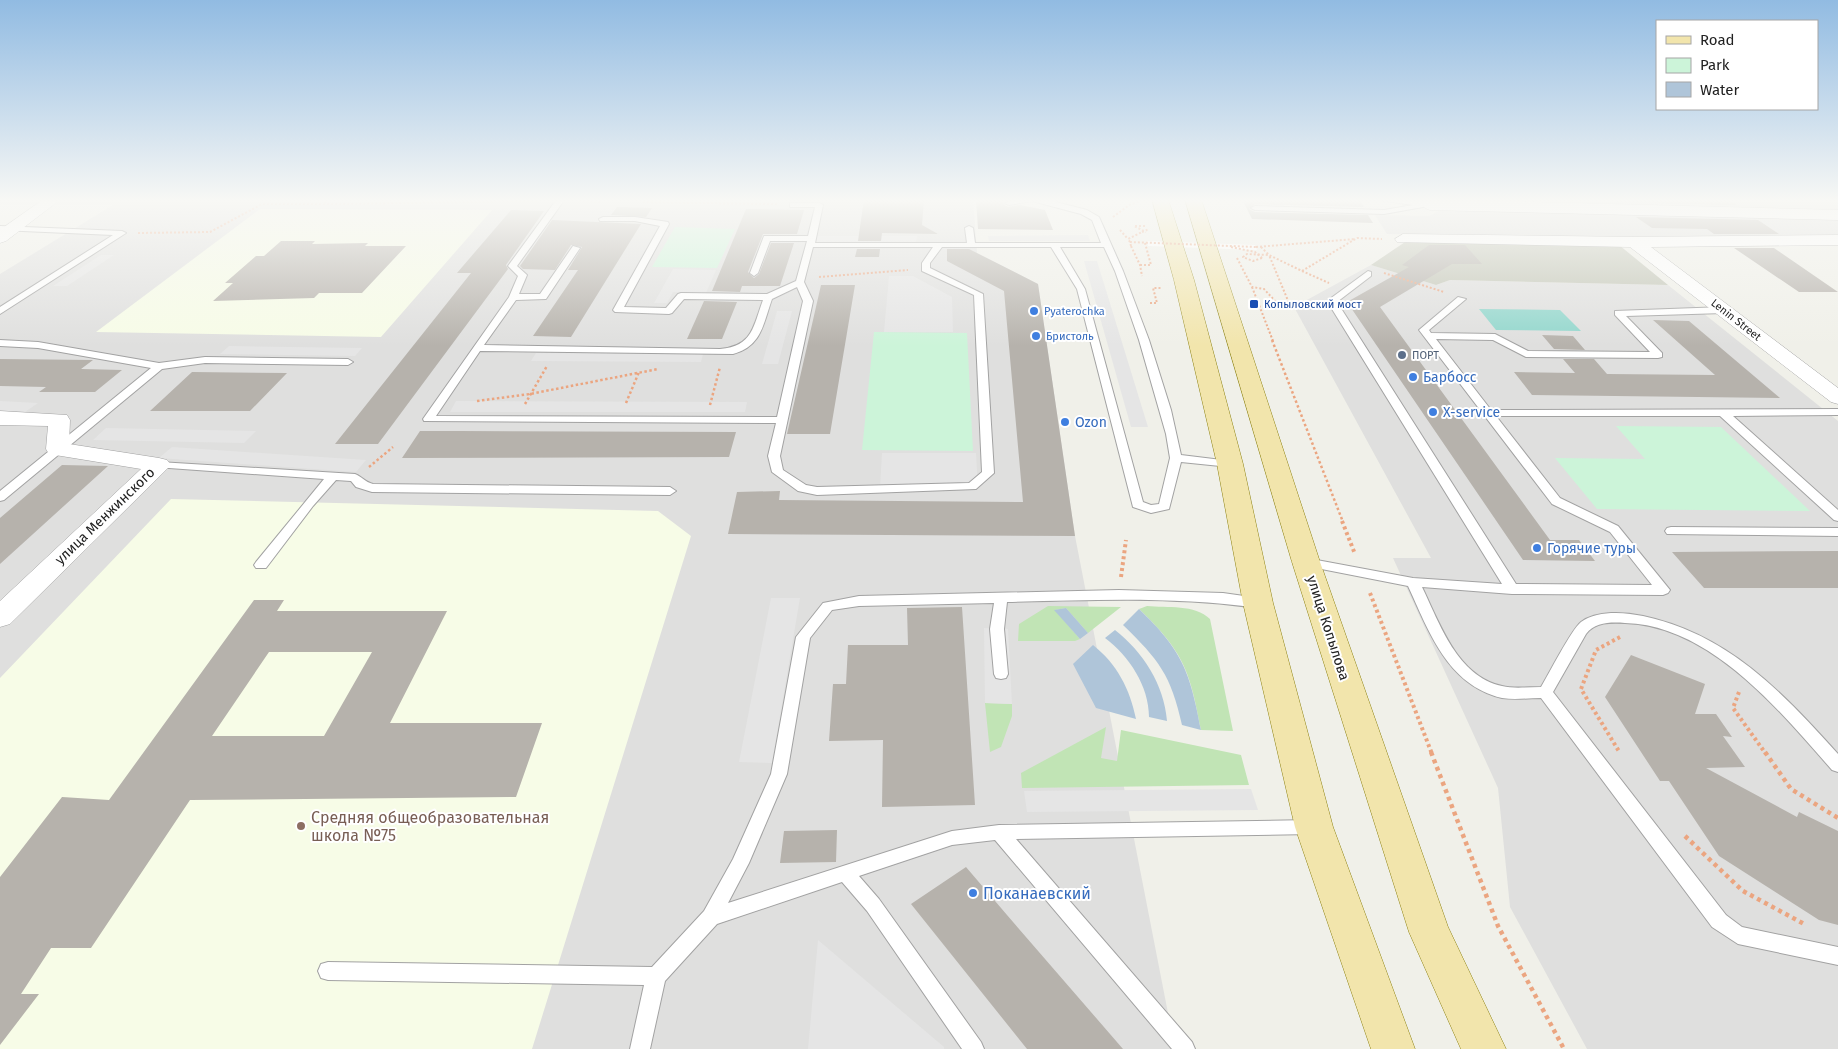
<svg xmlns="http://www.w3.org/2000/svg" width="1838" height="1049" viewBox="0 0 1838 1049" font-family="'Fira Sans',sans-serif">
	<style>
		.residential { fill: #dfdfde }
		.education { fill: #f7fce7 }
		.construction { fill: #c1c4b5 }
		.grass { fill: #c1e4b5 }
		.park { fill: #ccf4d9 }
		.pitch { fill: #91d6cc }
		.parking { fill: #e5e5e5 }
		.water { fill: #afc5d9 }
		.pier { fill: #fff }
		.building { fill: #b6b2ac; fill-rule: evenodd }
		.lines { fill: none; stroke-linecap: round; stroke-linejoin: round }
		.service-casing { stroke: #a2a2a2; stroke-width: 2 }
		.minor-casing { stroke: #a2a2a2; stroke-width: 1 }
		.primary-casing { stroke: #8d8212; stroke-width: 1 }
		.path-far3 { stroke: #eba580; stroke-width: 2; stroke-dasharray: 2 2; stroke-linecap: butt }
		.path-far2 { stroke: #eba580; stroke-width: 2.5; stroke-dasharray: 2.5 2.5; stroke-linecap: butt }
		.path-far1 { stroke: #eba580; stroke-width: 4; stroke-dasharray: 3 3; stroke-linecap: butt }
		.path { stroke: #eba580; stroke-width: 4.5; stroke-dasharray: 4 4; stroke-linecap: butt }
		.service { fill: #fff; fill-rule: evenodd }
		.minor { fill: #fff; fill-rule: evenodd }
		.primary { fill: #f2e5ac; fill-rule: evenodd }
		.path-bridge { stroke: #eba580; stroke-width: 2; stroke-dasharray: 2 2; stroke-linecap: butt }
		.transit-dot { fill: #1a4fb4; stroke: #fff; stroke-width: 2 }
		.shop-dot { fill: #3f7fe0; stroke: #fff; stroke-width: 2 }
		.service-dot { fill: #5c6f8a; stroke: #fff; stroke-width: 2 }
		.education-dot { fill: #8d6e63; stroke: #fff; stroke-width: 2 }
		.labels { text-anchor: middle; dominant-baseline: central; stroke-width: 4; stroke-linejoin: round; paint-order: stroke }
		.far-transit-label { font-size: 11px; fill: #164399; stroke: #fff; text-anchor: start }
		.far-shop-label { font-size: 11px; fill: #366cbe; stroke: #fff; text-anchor: start }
		.far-street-label { font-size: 11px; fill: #212121; stroke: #fff }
		.far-service-label { font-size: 11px; fill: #4e5e75; stroke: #fff; text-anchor: start }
		.shop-label { font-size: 14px; fill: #366cbe; stroke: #fff; text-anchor: start }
		.street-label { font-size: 14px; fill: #212121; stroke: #fff }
		.near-education-label { font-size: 16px; fill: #785e54; stroke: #fff; text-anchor: start }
		.near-shop-label { font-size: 16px; fill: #366cbe; stroke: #fff; text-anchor: start }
	</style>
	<rect width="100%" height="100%" fill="#f0f0e9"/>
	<path class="residential" d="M0 199H973L977 253 1038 284 1075 536 1175 1049H0V274L113 205 0 204Z
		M1461 199H1838V240L1387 234 1375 215 1429 216Z
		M1371 265 1436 285 1450 280 1668 285 1838 421V1049H1587L1510 907 1498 788 1393 558H1431L1294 307Z"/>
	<path class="education" d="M260 209 492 210 381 337 96 332Z
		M171 499 658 511 691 536 532 1049H0V678Z"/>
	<path class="construction" d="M1405 242 1619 245 1668 285 1450 280 1436 285 1371 265Z"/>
	<path class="grass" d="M1048 606 1121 607 1088 633 1066 608 1055 610 1080 639 1075 641H1018L1019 624Z
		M1147 606C1167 608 1195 604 1210 619L1233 731 1201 730C1190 671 1184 652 1139 609Z
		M985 703 1012 704V716L1001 747 990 752Z
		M1106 727 1101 758 1117 761 1121 730 1241 755 1249 785 1022 788 1021 773Z"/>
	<path class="park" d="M675 227 735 229 717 268 652 267Z
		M874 332 967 333 973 451 862 450Z
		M1616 426 1721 427 1810 511 1597 509 1555 458 1645 459Z"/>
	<path class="pitch" d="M1479 309 1560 310 1581 331 1496 330Z"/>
	<path class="parking" d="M1088 235 1090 241H989L988 236Z
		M817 236H917L916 243H816Z
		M101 255H114L67 286H53Z
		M1084 261H1097L1148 427H1131Z
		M673 269 716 270 706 293 673 292 667 303H654Z
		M889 276H913L952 297 953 332H884Z
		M777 311H792L778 364H762Z
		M229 346 362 348 355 356 220 354Z
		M536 353 703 354 701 362 531 361Z
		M0 401 38 403 25 412 0 411Z
		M456 401 747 402 745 412H450Z
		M106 428 256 431 244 443 93 440Z
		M172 447 366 460 356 472 159 458Z
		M882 453H976L978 489 880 488Z
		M771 598H800L772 763 739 762Z
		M984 628 1008 629 1012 704 985 703Z
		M1251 789 1258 810 1027 812 1024 791Z
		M818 940 944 1047V1049H808Z"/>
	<path class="water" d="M1066 608 1088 633 1080 639 1054 610Z
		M1139 609C1183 651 1190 672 1201 730L1182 725C1171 675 1159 660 1123 625Z
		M1115 630C1143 652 1164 684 1167 721L1149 717C1149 686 1129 656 1105 638Z
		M1093 645C1117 664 1130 689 1136 719L1096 708 1073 664Z"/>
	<path class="pier" d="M1147 241 1255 245 1257 250 1148 246Z"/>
	<path class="building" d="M864 199H924L922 225 938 234 882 233 881 241H858Z
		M976 199H994L1004 202 1003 204 1008 207 1020 205 1045 210 1053 230 978 229Z
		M1242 199 1360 201 1364 207 1255 204 1249 209 1255 212 1368 215 1373 223 1252 219Z
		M1612 199H1728L1737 205 1616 202Z
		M617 207 652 208 646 217 611 215Z
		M746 209 804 210 797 234H763L748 272 754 278 759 274 771 243H794L780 286H742L740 292 712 291Z
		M511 210 544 211 506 265 508 269 378 444H335L471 273H457Z
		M1636 217 1758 220 1779 234H1714L1707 229 1652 228Z
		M552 220 641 224 571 337 533 336 578 270H568L582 247 571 245 555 270 523 269 520 266Z
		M281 241H315L312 244 368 243 365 246H406L362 293H319L314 298 213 301 233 283H225L256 256H264Z
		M1429 245H1465L1482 264H1452L1380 307 1550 540H1579L1595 561 1523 560 1347 302 1409 267 1402 265Z
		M1734 248H1774L1838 292H1799Z
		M857 249H880L879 257H855Z
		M947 249H969L1038 284 1075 536 728 534 737 492 780 491 779 500 1023 502 1004 291 947 261Z
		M821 285H855L830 434H787Z
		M704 301 737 302 722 339H687Z
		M1653 320 1689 321 1780 398 1532 395 1514 372 1575 373 1563 359H1594L1607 374 1715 375Z
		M1542 335 1573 336 1585 350 1554 349Z
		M0 359 93 360 81 369 122 370 95 392H39L46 387 0 386Z
		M192 372 287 373 250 411H150Z
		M420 431H458L736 432 729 457 402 458Z
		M62 465 108 466 0 564V518Z
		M1838 551V588H1704L1672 552Z
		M254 600H284L277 611H447L390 723H542L516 797 190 800 91 948H51L21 994H39L0 1045V877L62 797 109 800ZM269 652H372L324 736H212Z
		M962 607 975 805 882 807 883 740 829 741 833 684H846L848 645H908L907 608Z
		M1631 655 1705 684 1695 714H1716L1732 737 1723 736 1745 767 1706 768 1797 817 1799 812 1838 831V925L1819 920 1719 856 1669 781H1660L1605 697Z
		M837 830 836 862 780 863 784 831Z
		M966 867 1007 915 1123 1049H1027L911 904Z"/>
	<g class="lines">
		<defs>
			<path id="service" d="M557 199H565L517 266 527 275 519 294H540L573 246 580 248 546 299 516 300 484 345 720 349C753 346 753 327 763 300L684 299 672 313 669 314 615 312 613 310 660 226 635 221H600L599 219 603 217H635L668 222 669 224 624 307 666 308 678 294 681 293 767 294 796 281 807 241H770L758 273 754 276 750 273 764 236H808L815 207H790V203H819L823 205 815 243H967L965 228 969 226 973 228 975 243H1101L1092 220 1081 214 1032 201 1009 205 1005 203 1016 199H1044L1087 210 1099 217 1123 271 1149 340 1171 410 1181 455 1230 461 1236 464 1230 467 1181 462 1169 509 1151 513 1133 507 1077 289 1051 247H942L930 263V268L983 294 994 473 976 489 817 495 798 491 772 472 768 456 776 423 424 421 423 419 509 297 518 276 508 266ZM813 247H933L922 263V271L974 295 982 472 969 483 817 487 806 485 783 470 780 456 813 301 804 282ZM1060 247H1104L1115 271 1139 340 1166 434 1170 458 1159 504 1151 505 1143 502 1085 289ZM797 287 803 301 777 417 436 416 480 351 733 354C762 346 763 324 772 299Z
				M1373 199H1400L1430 203 1434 205 1384 214 1255 210 1251 208 1255 206 1384 210 1413 205Z
				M0 226 122 231 126 233 0 314V307L113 235 0 230Z
				M1368 271 1371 272V276L1337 302 1516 584 1652 585 1610 532 1552 504 1419 330 1458 297 1466 299 1429 330 1431 333 1495 334 1528 351 1650 352 1615 315V311L1724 307 1729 310 1724 313 1626 316 1662 353V357L1658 358 1526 357 1493 340 1436 339 1491 410 1838 409V415L1733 416 1838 510V521L1834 520 1720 416H1496L1560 498 1618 526 1670 590 1668 593 1663 595 1512 594 1422 587C1440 624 1457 676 1502 686 1514 689 1528 687 1541 687 1549 674 1571 630 1581 622 1597 610 1625 612 1643 616 1728 634 1782 692 1838 754V772L1832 770C1780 711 1710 625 1625 623 1611 622 1595 622 1586 634L1553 692 1726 915 1742 927 1838 947V965L1738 944 1712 927 1541 698C1528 698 1515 700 1502 698 1447 685 1429 631 1408 586L1301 565 1299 562 1301 559 1306 558 1413 578 1502 584 1327 301Z
				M0 340 38 342 159 363 205 357 348 359 353 362 348 365 205 363 162 369 4 500 0 501V491L151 368 38 348 0 346Z
				M159 462 355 474C361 476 365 482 373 484L670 487 676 491 670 495 372 492 356 487 351 481 336 480 313 506 266 568H256L254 565 256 562 324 479 155 467 153 465 155 463Z
				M1671 527 1838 528V536L1667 534 1665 531 1667 528Z
				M1119 590 1223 593 1258 598 1263 600 1265 603 1263 606 1258 608C1175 596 1091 600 1007 602L1004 629 1008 674 1006 678 1001 679 996 678 994 674 990 629 994 603 859 606 832 610 810 638 787 774 749 863 728 903 952 831 999 825 1312 820 1318 822 1321 827 1318 832 1312 834 1016 839 1192 1042 1195 1049H1172L995 840 952 845 859 876 879 899 981 1042 984 1049H962L867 911 842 882 717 924 665 981 650 1049H630L644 985 328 980 321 978 318 971 321 964 328 962 652 967 704 911 733 859 771 774 796 637 823 603 859 596Z"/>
			<path id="minor" d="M44 199H61L6 241 0 243V230Z
				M1418 199 1838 210V220L1430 210 1425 208Z
				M1403 234 1634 237 1838 235V245L1651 247 1838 388V404L1831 402 1630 247 1397 242 1395 239Z
				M0 411 67 415 70 420 69 444 159 458 167 460 171 465 10 624 0 627V601L141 469 49 454 46 449 48 426 0 425Z"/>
			<path id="primary" d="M1152 199H1168L1194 280 1243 464 1273 603 1333 827 1415 1049H1371L1295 827 1243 603 1217 464 1174 280Z
				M1185 199H1201L1320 562 1448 927 1506 1049H1461L1409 932 1292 562Z"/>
		</defs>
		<use href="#service" class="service-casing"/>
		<use href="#minor" class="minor-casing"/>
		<use href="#primary" class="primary-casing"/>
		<path class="path-far3" d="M329 199 323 204 539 201
			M578 201 602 202
			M643 202 777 204
			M1113 217 1129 205 1140 201
			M1145 226H1134L1146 232
			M1120 230 1128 239
			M138 233 210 232 262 204H323
			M1130 242 1128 239 1142 232
			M1131 246 1140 265 1142 276
			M1231 247 1255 252 1262 258
			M1256 247 1355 239
			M1261 247 1269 255 1302 271 1357 238 1382 239
			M1237 258 1252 287 1264 289 1276 302 1289 303 1269 255
			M1140 265H1151L1145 243
			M1302 271 1329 283
			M1384 273 1444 292
			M819 277 908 270
			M1252 287 1273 341
			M1150 303H1157L1153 288H1162"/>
		<path class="path-far2" d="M1272 340 1343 522
			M477 401 530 394 658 369
			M626 403 639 372
			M525 404 547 366
			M710 405 720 367
			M369 467 393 447"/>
		<path class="path-far1" d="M1342 521 1355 554
			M1121 577 1126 540
			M1370 593 1432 754
			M1620 637 1596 650 1581 689 1620 753
			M1739 692 1733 708 1766 754"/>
		<path class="path" d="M1431 752 1498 926 1564 1049
			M1765 752 1791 789 1838 818
			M1685 836 1743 891 1806 925"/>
		<use href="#service" class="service"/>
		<use href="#minor" class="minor"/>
		<use href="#primary" class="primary"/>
		<path class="path-bridge" d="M1142 232 1149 229
			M1131 246 1130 242 1256 247
			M1262 258 1253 261 1243 257 1247 254 1269 255"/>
	</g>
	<linearGradient id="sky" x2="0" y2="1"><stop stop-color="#91bbe2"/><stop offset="0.58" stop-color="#f8f8f5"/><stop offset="1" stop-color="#f8f8f5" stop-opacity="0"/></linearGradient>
	<rect width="1838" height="346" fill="url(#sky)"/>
	<rect class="transit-dot" x="1249" y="299" width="10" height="10" rx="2.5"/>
	<g class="shop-dot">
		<circle cx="1034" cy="311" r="5"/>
		<circle cx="1036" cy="336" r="5"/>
		<circle cx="1413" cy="377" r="5"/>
		<circle cx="1433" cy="412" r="5"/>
		<circle cx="1065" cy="422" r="5"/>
		<circle cx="1537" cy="548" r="5"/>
		<circle cx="973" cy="893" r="5"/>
	</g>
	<circle class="service-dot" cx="1402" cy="355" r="5"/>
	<circle class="education-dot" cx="301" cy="826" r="5"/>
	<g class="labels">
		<g class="far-transit-label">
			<text x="1264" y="304">Копыловский мост</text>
		</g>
		<g class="far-shop-label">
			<text x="1044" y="311">Pyaterochka</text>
			<text x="1046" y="336">Бристоль</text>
		</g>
		<g class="far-street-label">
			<text transform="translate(1736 320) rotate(38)">Lenin Street</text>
		</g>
		<g class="far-service-label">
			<text x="1412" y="355">ПОРТ</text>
		</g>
		<g class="shop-label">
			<text x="1423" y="377">Барбосс</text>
			<text x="1443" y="412">X-service</text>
			<text x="1075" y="422">Ozon</text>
			<text x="1547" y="548">Горячие туры</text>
		</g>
		<g class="street-label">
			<text transform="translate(105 516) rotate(-44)">улица Менжинского</text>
			<text transform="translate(1328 628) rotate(72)">улица Копылова</text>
		</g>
		<g class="near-education-label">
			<text x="311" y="817">Средняя общеобразовательная<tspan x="311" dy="18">школа №75</tspan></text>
		</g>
		<g class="near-shop-label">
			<text x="983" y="893">Поканаевский</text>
		</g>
	</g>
	<rect x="1656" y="20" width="162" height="90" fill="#ffffff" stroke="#a6a6a6"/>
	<rect x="1666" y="36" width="25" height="8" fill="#f2e5ac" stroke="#a6a6a6"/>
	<text x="1700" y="45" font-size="15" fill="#212121">Road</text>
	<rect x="1666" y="58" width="25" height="15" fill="#ccf4d9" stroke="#a6a6a6"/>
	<text x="1700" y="70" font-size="15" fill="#212121">Park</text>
	<rect x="1666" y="82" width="25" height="15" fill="#afc5d9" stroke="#a6a6a6"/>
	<text x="1700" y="95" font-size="15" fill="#212121">Water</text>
</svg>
